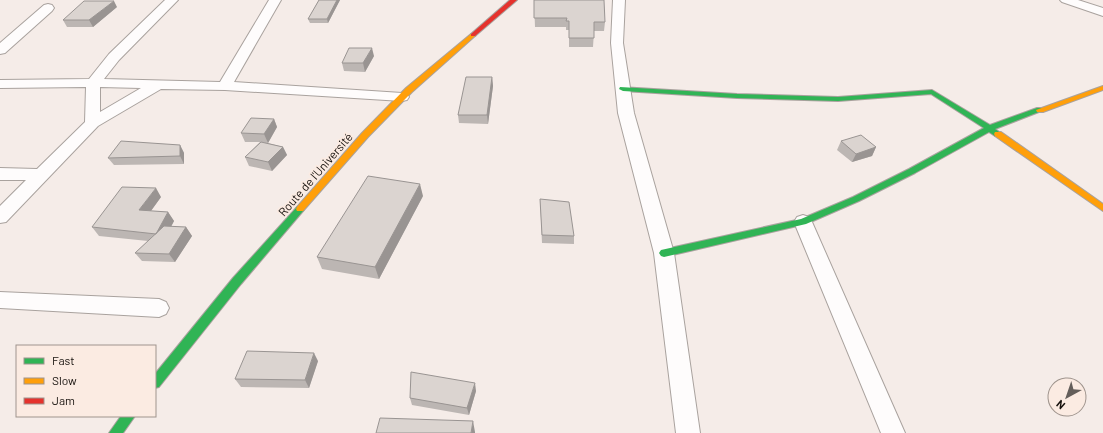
<svg xmlns="http://www.w3.org/2000/svg" width="1103" height="433" viewBox="0 0 1103 433" font-family="Barlow,sans-serif">
	<style>
		.lines { fill: none; stroke-linecap: round; stroke-linejoin: round }
		.street-casing { stroke: #a9a29e; stroke-width: 2 }
		.fast-casing { stroke: #a9a29e; stroke-width: 2 }
		.slow-casing { stroke: #a9a29e; stroke-width: 2 }
		.jam-casing { stroke: #a9a29e; stroke-width: 2 }
		.street { fill: #fefcfc; fill-rule: evenodd }
		.fast { fill: #30b455; fill-rule: evenodd }
		.slow { fill: #ff9f0a; fill-rule: evenodd }
		.jam { fill: #e5322d; fill-rule: evenodd }
		.wall { fill: #bcb6b3 }
		.shaded-wall { fill: #999492 }
		.building { fill: #dbd4d0; stroke: #999492 }
		.labels { text-anchor: middle; dominant-baseline: central; stroke-width: 3.5; stroke-linejoin: round; paint-order: stroke }
		.street-label { font-size: 12px; fill: #16110d; stroke: #fbebe2 }
	</style>
	<rect width="100%" height="100%" fill="#f5ece8"/>
	<g class="lines">
		<defs>
			<path id="street" d="M165 0H178L119 60 104 79 220 82 269 0H281L234 82 402 93 407 94 409 97 407 100 402 101 225 90 161 89 98 126 6 222 0 223V206L26 180H0V168L37 169 85 122 86 87 0 88V80L89 79 109 54ZM100 87 141 88 100 112Z
				M613 0H625L623 43 634 113 674 253 700 433H676L654 253 618 113 611 43Z
				M1060 0H1078L1103 8V16L1062 2Z
				M48 4 52 5 54 8 52 11 5 53 0 54V43L44 5Z
				M803 215 809 217 812 222 905 433H881L794 222 797 217Z
				M0 292 159 299 166 302 169 308 166 314 159 317 0 308Z"/>
			<path id="fast" d="M620 87 737 94 838 97 932 90 990 125 1037 108H1043L1044 110 995 129 1002 134 1001 136H995L989 132 915 173 859 201 806 224 664 257 661 256 659 253 661 250 801 219 853 197 909 169 984 128 931 94 838 101 737 98 623 91 619 89Z
				M300 206 304 209 303 211 241 284 159 387 155 388V374L233 278 297 207Z
				M121 416H135L123 433H109Z"/>
			<path id="slow" d="M471 34 476 35 412 92 368 137 303 211H297L296 209 297 207 362 133 406 88Z
				M1103 86V90L1043 112H1037L1036 110Z
				M995 132H1001L1103 204V211L995 136 994 134Z"/>
			<path id="jam" d="M510 0H517L475 36H471V34Z"/>
		</defs>
		<use href="#street" class="street-casing"/>
		<use href="#fast" class="fast-casing"/>
		<use href="#slow" class="slow-casing"/>
		<use href="#jam" class="jam-casing"/>
		<use href="#street" class="street"/>
		<use href="#fast" class="fast"/>
		<use href="#slow" class="slow"/>
		<use href="#jam" class="jam"/>
	</g>
	<path class="wall" d="M319 0H340L328 23H310L308 19Z
		M534 0 605 22 604 31H594L593 47H569V30H566V27H535Z
		M117 7 93 27H67L63 20Z
		M374 56 365 72 344 71 342 63Z
		M492 77 493 86 488 124 459 123 458 115Z
		M274 119 277 127 268 143 264 142 283 147 287 155 272 171 249 166 245 157 260 142H245L241 133Z
		M841 141 876 147 872 156 852 162 837 150Z
		M180 145 184 153V164L114 165 108 158Z
		M423 196 379 279 322 269 317 257Z
		M161 197 151 211 168 212 174 221 171 227H186L192 236 175 262 142 261 135 253 148 241 99 236 92 227Z
		M540 199 574 236V244L542 243Z
		M318 361 309 388 241 387 235 379Z
		M476 391 469 415 412 405 410 398Z"/>
	<path class="shaded-wall" d="M337 0H340L328 23 327 19Z
		M114 1 117 7 93 27 89 20Z
		M372 48 374 56 365 72 363 63Z
		M492 77 493 86 488 124 487 115Z
		M274 119 277 127 268 143 264 134Z
		M180 145 184 153V164L180 156Z
		M283 147 287 155 272 171 268 162Z
		M876 147 872 156 852 162 856 154Z
		M420 184 423 196 379 279 375 267Z
		M156 188 161 197 145 219 139 210Z
		M168 212 174 221 162 243 156 234Z
		M186 227 192 236 175 262 169 254Z
		M314 353 318 361 309 388 305 380Z
		M475 383 476 391 469 415 467 408Z
		M473 421 475 432V433H471Z"/>
	<path class="building" d="M319 0H337L327 19H308Z
		M534 0H604L605 22H594V38H569V21H566L567 18H534Z
		M84 1H114L89 20H63Z
		M349 48H372L363 63H342Z
		M466 77H492L487 115H458Z
		M251 118 274 119 264 134 241 133Z
		M861 135 876 147 856 154 841 141Z
		M121 141 180 145V156L108 158Z
		M261 142 283 147 268 162 245 157Z
		M368 176 420 184 375 267 317 257Z
		M122 187 156 188 139 210 168 212 156 234 92 227Z
		M540 199 569 202 574 236 542 235Z
		M164 226 186 227 169 254 135 253Z
		M247 351 314 353 305 380 235 379Z
		M411 372 475 383 467 408 410 398Z
		M380 418 473 421 471 433H376Z"/>
	<g class="labels">
		<g class="street-label">
			<text transform="translate(315 174) rotate(-49)">Route de l'Université</text>
		</g>
	</g>
	<rect x="16" y="345" width="140" height="72" fill="#fbebe2" stroke="#9f948d"/>
	<rect x="24" y="358" width="20" height="6" fill="#30b455" stroke="#9f948d"/>
	<text x="52" y="365" font-size="12" fill="#16110d">Fast</text>
	<rect x="24" y="378" width="20" height="6" fill="#ff9f0a" stroke="#9f948d"/>
	<text x="52" y="385" font-size="12" fill="#16110d">Slow</text>
	<rect x="24" y="398" width="20" height="6" fill="#e5322d" stroke="#9f948d"/>
	<text x="52" y="405" font-size="12" fill="#16110d">Jam</text>
	<g transform="translate(1067 397) rotate(220)"><circle r="19" fill="#fbebe2" stroke="#9f948d"/>
	<path d="M0-3L7 15L0 10L-7 15Z" fill="#645e5a"/>
	<text y="-6" font-size="11" font-weight="bold" text-anchor="middle" fill="#16110d">N</text>
	</g>
</svg>
